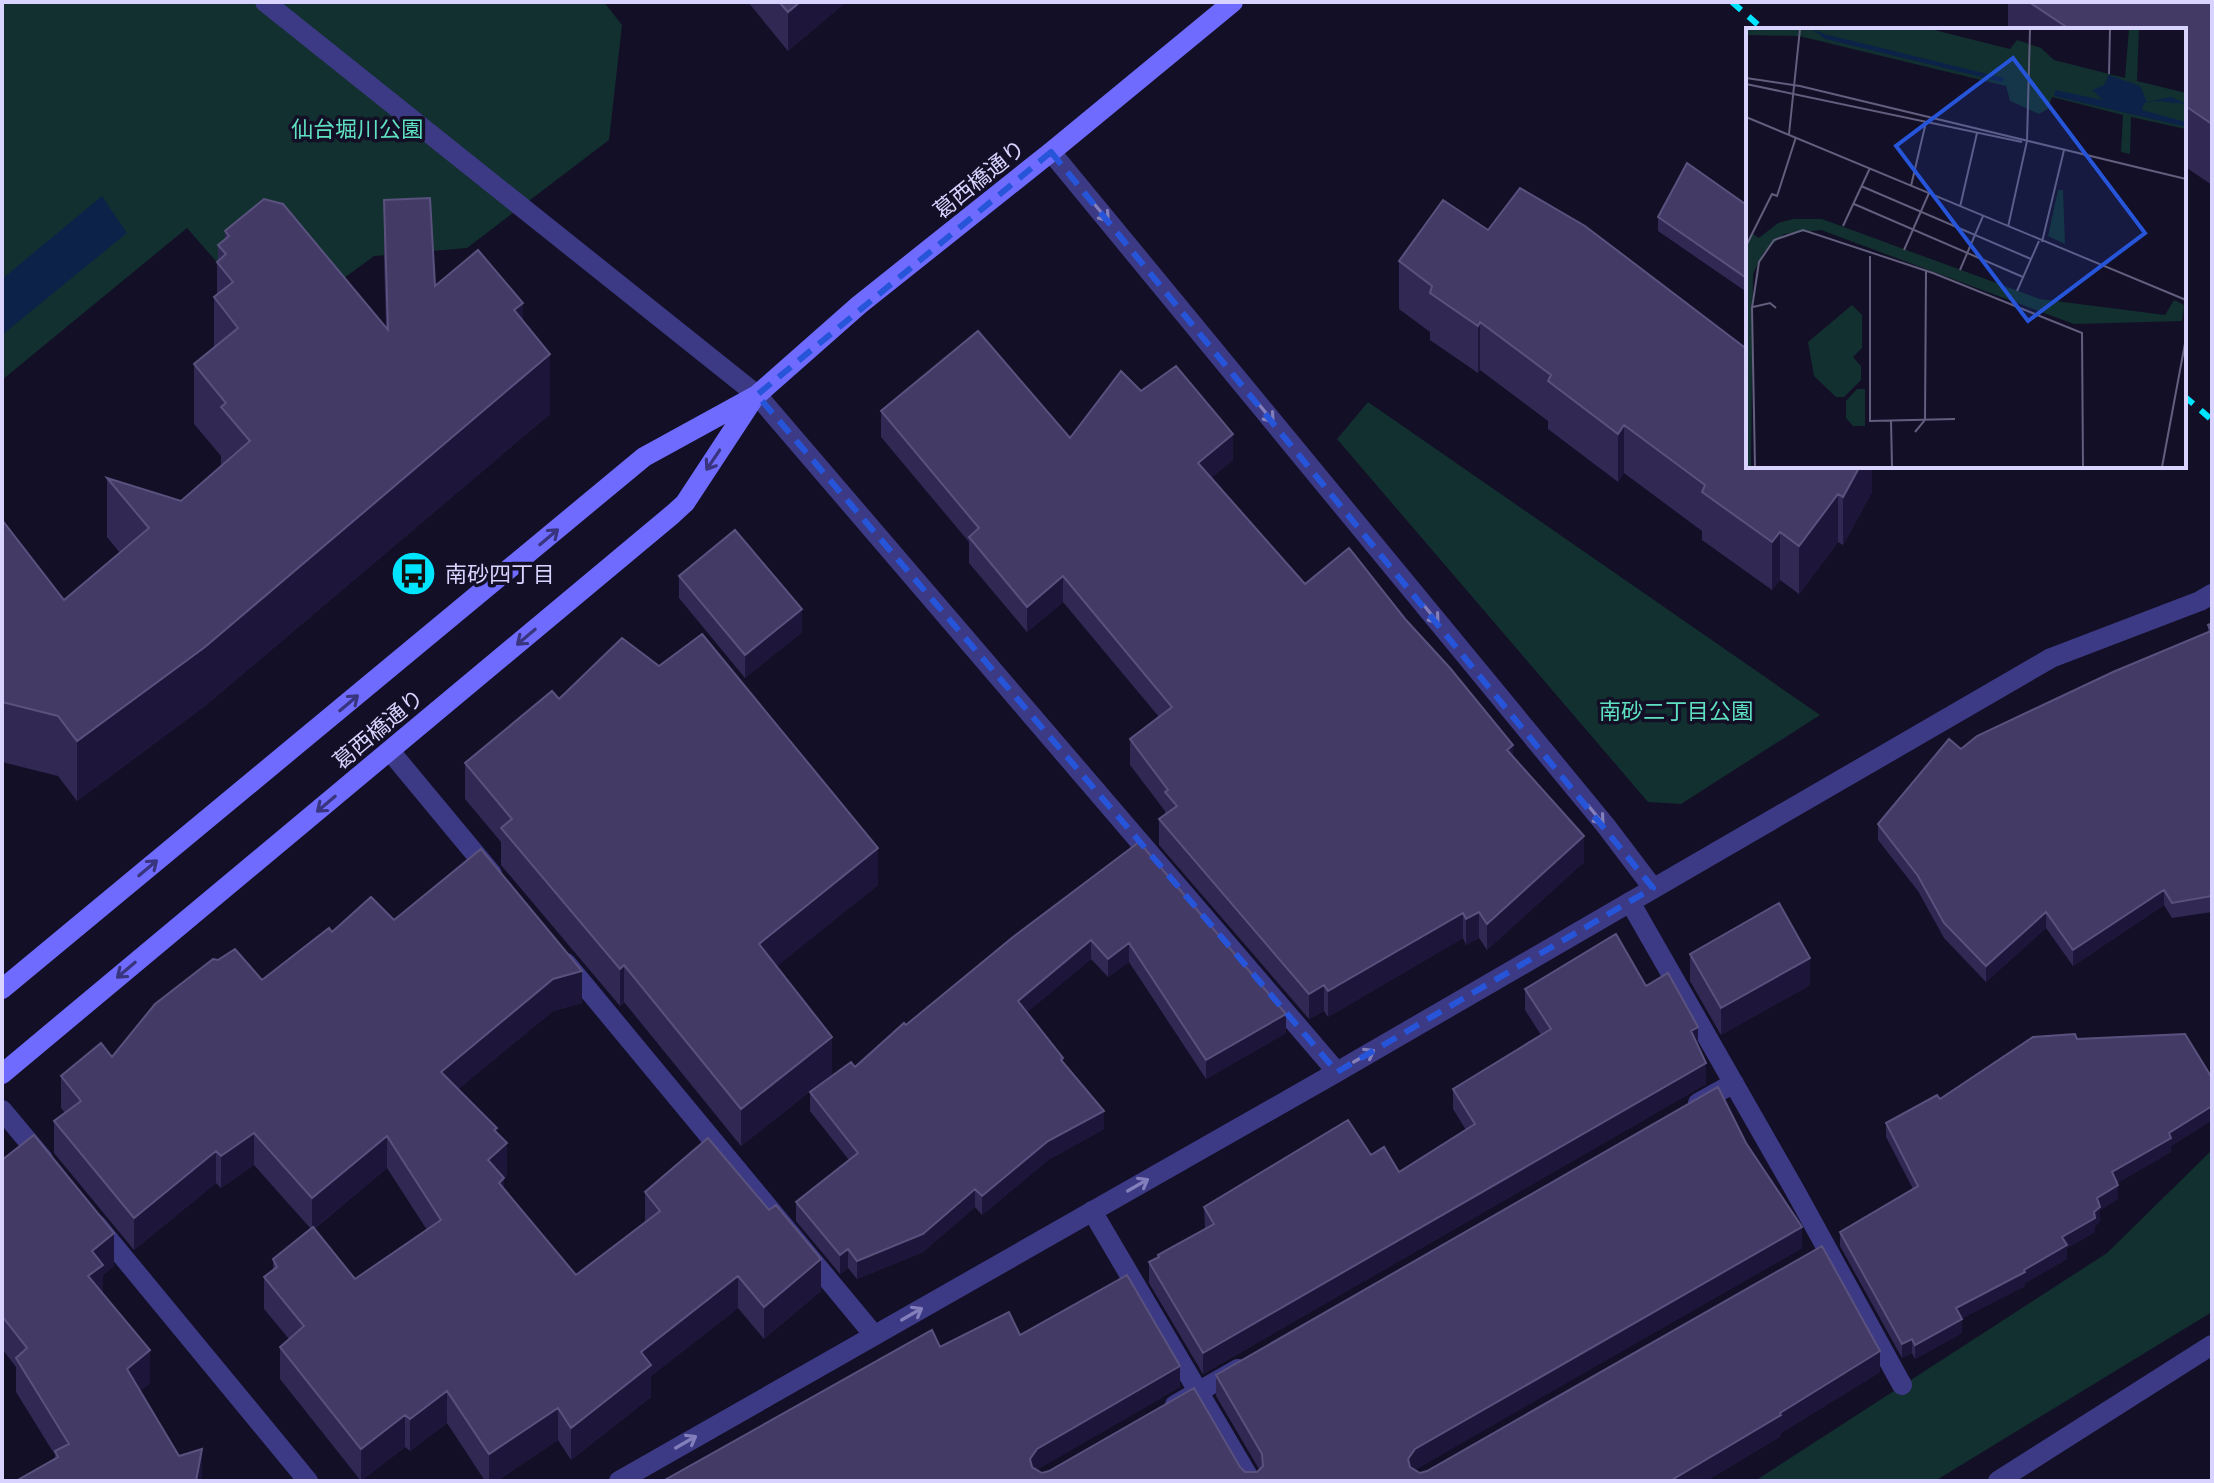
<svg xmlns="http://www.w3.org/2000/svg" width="2214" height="1483" viewBox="0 0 2214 1483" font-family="'Asap Condensed','Noto Sans JP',sans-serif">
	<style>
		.green { fill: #12302f }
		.water { fill: #0c2248 }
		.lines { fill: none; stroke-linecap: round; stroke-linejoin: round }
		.service { stroke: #3d3a85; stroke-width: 20 }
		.minor { stroke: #3d3a85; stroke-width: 20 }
		.tertiary { stroke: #3d3a85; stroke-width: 20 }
		.secondary { stroke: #6f6bff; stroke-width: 20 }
		.rail { stroke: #00e5ff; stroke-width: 6; stroke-dasharray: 12 10; stroke-linecap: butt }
		.wall { fill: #312854; fill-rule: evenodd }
		.shaded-wall { fill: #1d163a }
		.building { fill: #433a66; stroke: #5a527e; stroke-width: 2 }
		.oneway { stroke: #837fbc }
		.oneway2 { stroke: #38347d }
		.marked { fill: none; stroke: #2655da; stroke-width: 6; stroke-dasharray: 16 10; stroke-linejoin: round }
		.labels { text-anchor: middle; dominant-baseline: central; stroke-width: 7; stroke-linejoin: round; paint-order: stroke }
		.park-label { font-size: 22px; fill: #5fe0c0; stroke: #130f26 }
		.street-label { font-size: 22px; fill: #d9d4ff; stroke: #130f26 }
		.poi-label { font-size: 22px; fill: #d9d4ff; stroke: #130f26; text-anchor: start }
		.inset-road { fill: none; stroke: #625e7d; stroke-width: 2 }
		.view { fill: #2655da; fill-opacity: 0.15; stroke: #2655da; stroke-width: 4 }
		.inset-edge { fill: none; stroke: #d9d4ff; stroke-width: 4 }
	</style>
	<rect width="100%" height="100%" fill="#130f26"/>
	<path class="green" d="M2 2H604L622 25 609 140 467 248 374 256 325 292 222 268 187 228 2 380Z
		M1368 402 1820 715 1681 804 1648 802 1337 439Z
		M2212 1150V1312L1935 1481H1755L2107 1253Z"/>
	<path class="water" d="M102 196 127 233 2 335V279Z"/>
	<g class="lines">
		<path class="service" d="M390 751 492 874
			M1630 902 1793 1187 1902 1385
			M566 963 874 1335
			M1698 1103 1734 1083
			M1092 1211 1251 1481
			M1175 1405 1238 1369"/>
		<path class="minor" d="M1051 152 1606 826 1653 888
			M757 395 1337 1072
			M2 1110 43 1159
			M96 1224 308 1481
			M1998 1481 2212 1345"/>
		<path class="tertiary" d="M265 2 757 395
			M619 1481 1337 1072 2051 658 2200 601 2212 594"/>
		<path class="secondary" d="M2 989 644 457 757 395 859 305 1051 152 1233 2
			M2 1074 673 514 685 503 754 398"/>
		<path class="rail" d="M1732 2 1764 30
			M2184 396 2212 420"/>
	</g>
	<path class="wall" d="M748 2H846L788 51Z
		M2008 2H2212V185L2184 166V30H2008Z
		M384 200 435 286 523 320 550 414 205 706 77 801 58 776 2 762V520L64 600 120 553 107 537V478L181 501 221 467V456L194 424V364L214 347V297L217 296V262L218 260V245L225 239V231L386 327 384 260Z
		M1748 206V293L1658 231V217Z
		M1488 230 1872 466V492L1843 545 1838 542 1799 594 1780 580 1772 590 1702 540V531L1624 473 1618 482 1548 429V421L1480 370 1478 373 1430 340V332L1399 309V261Z
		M1141 391 1233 460 1211 478 1305 584 1513 756 1584 862 1487 950 1479 938 1466 945 1463 938 1328 1017 1324 1011 1309 1019 1159 845V819L1165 814V811L1130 765V739L1159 717 1063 602 1027 632 969 563V542L881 437V411L1070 438Z
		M679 576 802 632 745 678 679 598Z
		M2212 623V912L2172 918 2164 905 2073 966 2046 928 1986 982 1944 938 1918 891 1878 840V824L1961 749 2208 633V625Z
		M559 699 878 885 776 966 832 1074 741 1146 624 1002 620 1006 501 865V842L465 799V763Z
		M1139 842 1286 1033 1206 1079 1129 962 1108 977 1091 959 1027 1012 1063 1062 1104 1129 1048 1160 982 1215 975 1207 923 1252 857 1279 848 1268 840 1274 796 1221V1202L849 1160 810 1111V1092L855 1067Z
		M394 920 582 1003 553 1011 458 1089 497 1133 507 1175 504 1178V1189L576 1275 645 1223V1192L821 1291 764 1339 738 1308 651 1376V1397L571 1460 558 1440 497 1481H485L447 1423 410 1451 405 1447 361 1481 280 1379V1347L289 1339 264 1309V1277L273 1270V1259L311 1229 254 1165 221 1188 216 1183 134 1250 54 1153V1121L65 1113 61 1108V1076L112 1057 262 980 332 932ZM387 1168 427 1230 355 1279 314 1229Z
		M1690 954 1810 985 1721 1035 1690 981Z
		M1646 986 1698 1046 1706 1084 1203 1374 1149 1283V1262L1158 1257V1255L1205 1229 1204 1207 1371 1155 1399 1172 1466 1130 1453 1109V1089L1541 1035 1525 1010V989Z
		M2212 1078V1120L2171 1146V1152L2117 1183 2118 1199 2100 1210V1221L2095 1226V1232L2067 1248V1259L2025 1283V1286L1962 1318V1333L1915 1359 1912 1353 1902 1358 1840 1246V1232L1913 1189 1886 1137V1123L1940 1099Z
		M1746 1143 1802 1248 1414 1470 1420 1473 1880 1372 1781 1433V1436L1706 1481H663L940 1347 1020 1335 1180 1387 1036 1470 1042 1473 1240 1467 1245 1472H1257L1259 1469 1216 1396V1375Z
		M2 1160 114 1266 103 1275V1294L150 1383 140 1391 179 1456 202 1481 55 1459V1455L16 1392V1367L2 1349Z"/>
	<path class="shaded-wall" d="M800 2H846L788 51V12Z
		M523 303V363L514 310Z
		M1480 322V370L1478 373V326Z
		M550 354V414L205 706 77 801V741Z
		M1624 425V473L1618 482V434Z
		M1233 434V460L1198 489V463Z
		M1860 466H1872V492L1843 545V497Z
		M1838 494V542L1799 594V546Z
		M1780 532V580L1772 590V542Z
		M1063 576V602L1027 632V607Z
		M802 609V632L745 678V655Z
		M1513 745V770L1507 750Z
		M1584 836V862L1487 950V924Z
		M878 848V885L759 981V944Z
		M2164 890V905L2073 966V950Z
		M1479 912V938L1466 945V919Z
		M2046 912V928L1986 982V966Z
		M1463 913V938L1328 1017V991Z
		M1091 940V959L1018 1020V1001Z
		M1129 943V962L1108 977V959Z
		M1810 958V985L1721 1035V1008Z
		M624 965V1002L620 1006V969Z
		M582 971V1003L553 1011 441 1104V1072L553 979Z
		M1324 985V1011L1309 1019V994Z
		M1286 1014V1033L1206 1079V1060Z
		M1698 1027V1048L1691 1031Z
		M832 1037V1074L741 1146V1109Z
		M1706 1063V1084L1203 1374V1353Z
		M2212 1106V1120L2171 1146V1152L2112 1186V1172L2169 1133Z
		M1104 1111V1129L1048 1160 982 1215V1196L1048 1141Z
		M497 1128V1153L507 1143V1175L499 1182 504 1178V1210L488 1160 494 1130Z
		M254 1133V1165L221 1188V1156Z
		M387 1136V1168L312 1230V1198Z
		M216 1151V1183L134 1250V1218Z
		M2118 1185V1199L2100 1210V1221L2095 1226V1232L2067 1248V1259L2025 1283V1286L1956 1322V1308L2062 1237 2094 1212 2097 1198Z
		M975 1189V1207L923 1252 857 1279V1261Z
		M1802 1227V1248L1415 1470 1408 1480V1459L1415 1449Z
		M114 1233V1266L103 1275V1298L88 1276 92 1251Z
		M848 1249V1268L840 1274V1255Z
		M821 1259V1291L764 1339V1307Z
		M738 1276V1308L651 1376V1397L571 1460V1428L641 1352Z
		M1962 1319V1333L1915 1359V1345Z
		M1912 1339V1353L1902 1358V1344Z
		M150 1350V1383L127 1402V1369Z
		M1880 1351V1372L1781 1433V1436L1706 1481H1670Z
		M1180 1366V1387L1037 1470 1030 1480V1459L1037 1449Z
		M447 1391V1423L410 1451V1419Z
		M558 1408V1440L497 1481H489V1454Z
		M405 1415V1447L361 1481V1449Z
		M202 1449V1481H196Z"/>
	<path class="building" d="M779 2H800L788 12Z
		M2029 2H2212V124L2184 105V30H2071Z
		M1687 163 1748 206V279L1658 217Z
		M1520 188 1585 226 1748 350V466H1860L1843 497 1838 494 1799 546 1780 532 1772 542 1702 492 1705 485 1624 425 1618 434 1548 381 1551 375 1480 322 1478 326 1430 293 1432 286 1399 261 1443 200 1488 230Z
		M430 198 435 286 478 250 523 303 514 310 550 354 205 647 77 741 58 716 2 702V520L64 600 149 528 107 478 181 501 250 441 221 407 226 403 194 364 238 328 214 297 233 282 217 262 226 254 218 245 229 236 225 231 264 199 283 204 388 330 384 200Z
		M978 331 1070 438 1121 371 1141 391 1176 366 1233 434 1198 463 1305 584 1349 548 1406 620 1450 668 1513 745 1507 750 1584 836 1487 924 1479 912 1466 919 1463 913 1328 991 1324 985 1309 994 1159 819 1177 806 1165 792 1168 790 1130 739 1172 707 1063 576 1027 607 969 537 979 528 881 411Z
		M735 530 802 609 745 655 679 576Z
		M2212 623V896L2172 903 2164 890 2073 950 2046 912 1986 966 1944 923 1918 876 1878 824 1949 739 1961 749 1977 736 2113 672 2211 631 2208 625Z
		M702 634 878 848 759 944 832 1037 741 1109 624 965 620 969 501 828 512 819 465 763 552 691 559 699 622 638 659 666Z
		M1139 842 1286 1014 1206 1060 1129 943 1108 959 1091 940 1018 1001 1063 1058 1061 1060 1104 1111 1048 1141 982 1196 975 1189 923 1234 857 1261 848 1249 840 1255 796 1202 858 1153 810 1092 851 1062 855 1067 904 1023 906 1025 1013 937Z
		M481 849 582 971 553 979 441 1072 497 1128 494 1130 507 1143 488 1160 504 1178 499 1183 576 1275 660 1211 645 1192 708 1138 769 1210 776 1205 821 1259 764 1307 738 1276 641 1352 651 1365 571 1428 558 1408 489 1454 447 1391 410 1419 405 1415 361 1449 280 1347 304 1326 264 1277 277 1267 273 1259 313 1227 355 1279 441 1220 387 1136 312 1198 254 1133 221 1156 216 1151 134 1218 54 1121 81 1101 61 1076 101 1043 112 1057 155 1004 213 959 218 960 235 949 262 980 329 928 332 932 371 897 394 920Z
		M1779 903 1810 958 1721 1008 1690 954Z
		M1616 934 1646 986 1668 973 1698 1027 1691 1031 1706 1063 1203 1353 1149 1262 1159 1257 1158 1255 1214 1224 1204 1207 1348 1120 1371 1155 1384 1147 1399 1172 1475 1124 1453 1089 1551 1029 1525 989Z
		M2075 1034 2077 1039 2185 1034 2212 1078V1106L2169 1133 2171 1138 2112 1172 2118 1185 2097 1198 2100 1207 2094 1212 2095 1218 2062 1237 2067 1245 2024 1270 2025 1272 1956 1308 1962 1319 1915 1345 1912 1339 1902 1344 1840 1232 1918 1186 1886 1123 1937 1095 1940 1099 2033 1037Z
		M1718 1087 1746 1143 1802 1227 1415 1449 1408 1459 1410 1467 1420 1473 1427 1471 1822 1246 1880 1351 1780 1413 1781 1415 1670 1481H663L932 1330 940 1347 1009 1312 1020 1335 1127 1275 1180 1366 1037 1449 1030 1459 1032 1467 1042 1473 1049 1471 1194 1388 1240 1467 1245 1472H1257L1263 1466 1262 1454 1216 1375Z
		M34 1135 114 1233 92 1251 103 1265 88 1276 150 1350 127 1369 179 1456 202 1449 196 1481H16L58 1457 55 1451 69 1444 16 1358 27 1348 2 1316V1160Z"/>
	<defs><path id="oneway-shaft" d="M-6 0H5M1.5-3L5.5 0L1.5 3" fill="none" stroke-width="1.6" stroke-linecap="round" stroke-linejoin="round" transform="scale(2)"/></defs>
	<g class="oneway">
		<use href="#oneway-shaft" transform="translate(1101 212) rotate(50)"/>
		<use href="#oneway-shaft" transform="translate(1266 413) rotate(51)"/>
		<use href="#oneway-shaft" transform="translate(1431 614) rotate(51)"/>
		<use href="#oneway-shaft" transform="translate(1596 815) rotate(51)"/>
		<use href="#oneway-shaft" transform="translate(1364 1056) rotate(-30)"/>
		<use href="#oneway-shaft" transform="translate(1138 1185) rotate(-30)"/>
		<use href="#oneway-shaft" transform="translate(912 1314) rotate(-30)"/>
		<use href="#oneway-shaft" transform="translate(686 1442) rotate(-30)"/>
	</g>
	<g class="oneway2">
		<use href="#oneway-shaft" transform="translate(713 460) rotate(124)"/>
		<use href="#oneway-shaft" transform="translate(549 537) rotate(-40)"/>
		<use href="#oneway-shaft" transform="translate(526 637) rotate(140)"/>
		<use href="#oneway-shaft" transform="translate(349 703) rotate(-40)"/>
		<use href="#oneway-shaft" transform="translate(326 804) rotate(140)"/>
		<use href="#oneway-shaft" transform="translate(148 868) rotate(-40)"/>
		<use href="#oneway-shaft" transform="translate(126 970) rotate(140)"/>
	</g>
	<path class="marked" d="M1051 152 1653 888 1337 1072 757 395Z"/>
	<defs>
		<symbol id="bus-disc" viewBox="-11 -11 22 22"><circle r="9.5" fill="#00e5ff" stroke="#130f26"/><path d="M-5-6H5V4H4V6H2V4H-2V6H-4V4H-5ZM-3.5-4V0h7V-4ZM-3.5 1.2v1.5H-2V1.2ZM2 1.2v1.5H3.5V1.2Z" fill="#111"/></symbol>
	</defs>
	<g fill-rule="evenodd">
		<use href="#bus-disc" x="388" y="548" width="51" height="51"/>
	</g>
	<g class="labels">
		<g class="park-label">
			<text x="357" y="129">仙台堀川公園</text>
			<text x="1676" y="711">南砂二丁目公園</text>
		</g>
		<g class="street-label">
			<text transform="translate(979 179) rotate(-39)">葛西橋通り</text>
			<text transform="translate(378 729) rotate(-40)">葛西橋通り</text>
		</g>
		<g class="poi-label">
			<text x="445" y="574">南砂四丁目</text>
		</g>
	</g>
	<g transform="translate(1746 28)">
		<rect width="440" height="440" fill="#130f26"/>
		<path d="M0 1H184L264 21 271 12 295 20 308 32 379 50 383 1H393L391 53 440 65V101L385 89 384 126 375 124 377 87 306 69 302 81 293 86 264 73 260 58 53 8 0 7ZM312 162H317L319 216 302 208ZM47 191H76L294 271 419 287 428 272 438 277 436 293 328 296 75 202 38 206 17 225 7 246 5 439H0V218L7 206 13 210 32 195ZM106 277 116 287V320L107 329 115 338V352L98 369H90L68 348 62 314ZM111 361H119V398H107L100 390V373Z" fill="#12302f"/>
		<path d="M66 1 78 6 258 50 256 54 79 11ZM363 47 394 58 401 74 425 69 440 76 410 73 398 75 396 82 440 94V99L308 68 309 62 357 72 346 62 358 57Z" fill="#0c2248"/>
		<path class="inset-road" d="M363 46 364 1M0 50 54 58 440 151M0 56 276 114M0 89 440 272M43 106 54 1M115 158 285 231M165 158 180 94M108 176 277 249M214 179 231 105M97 198 124 140M262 199 281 113 284 1M296 214 318 122M0 218 26 166 31 168 50 109M158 222 183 165M124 228V393L209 391M214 242 237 188M271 263 293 213M7 279 24 275 30 280M145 392 146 439M169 404 179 392 180 243M9 439 6 280 13 234 28 212 57 202 187 245 336 305 337 439M416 439 440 310"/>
		<path class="view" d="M267 30 399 205 282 293 150 118Z"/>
		<rect width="440" height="440" class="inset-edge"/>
	</g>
	<rect width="2214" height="1483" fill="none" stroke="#d9d4ff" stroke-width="8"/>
</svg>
